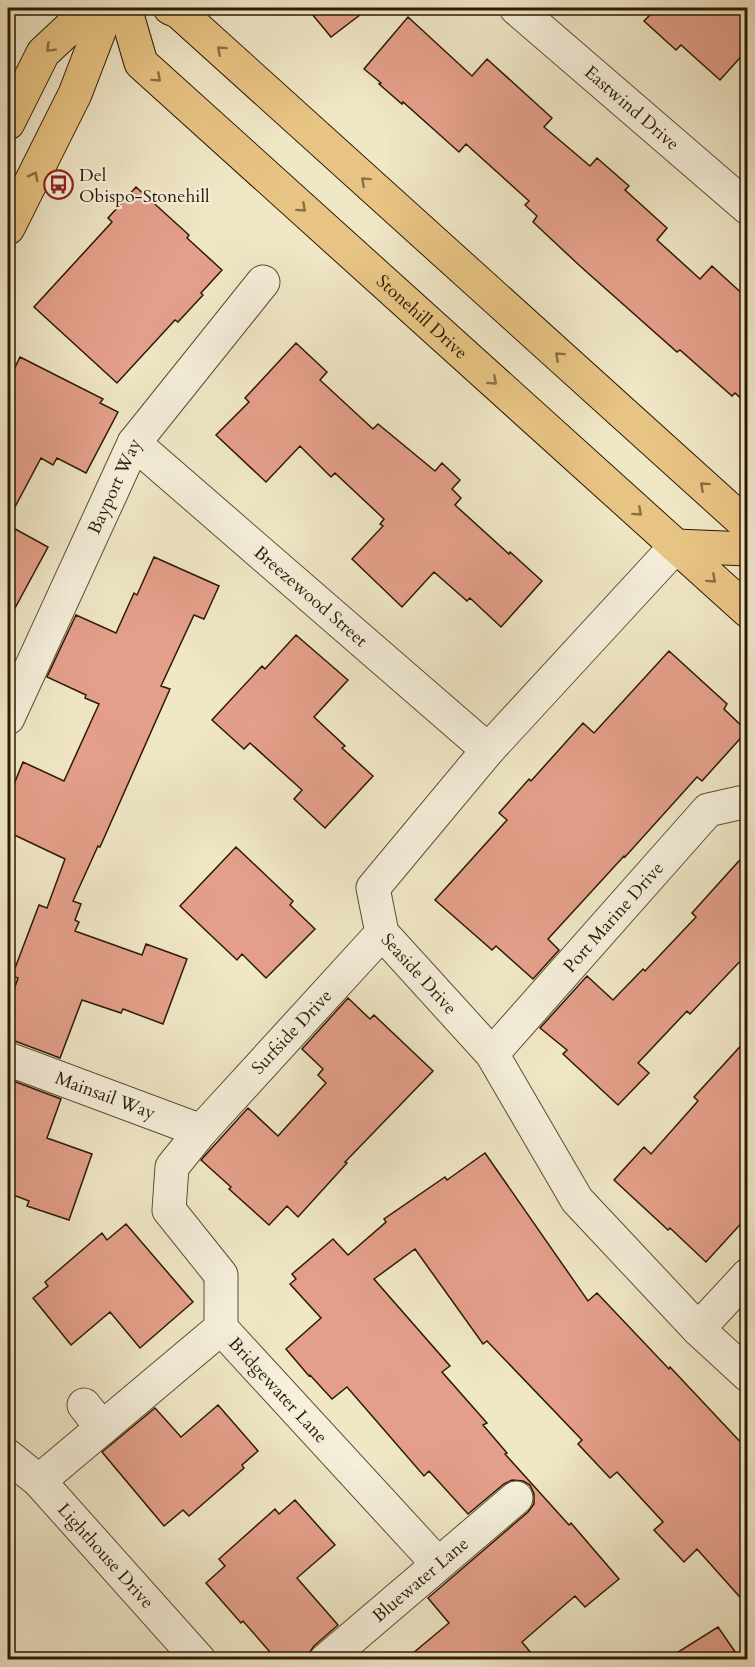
<svg xmlns="http://www.w3.org/2000/svg" width="755" height="1667" viewBox="0 0 755 1667" font-family="Cardo,serif">
	<style>
		.building { fill: #e49f8a; stroke: #2c1a01; stroke-width: 1.5 }
		.lines { fill: none; stroke-linecap: round; stroke-linejoin: round }
		.minor-casing { stroke: #5d4d32; stroke-width: 35 }
		.major-casing { stroke: #2c1a01; stroke-width: 35 }
		.minor { stroke: #f5efdb; stroke-width: 33 }
		.major { stroke: #e8c484; stroke-width: 33 }
		.oneway { stroke: #8a6f42 }
		.labels { text-anchor: middle; dominant-baseline: central; stroke-width: 4.5; stroke-linejoin: round; paint-order: stroke }
		.street-label { font-size: 18px; fill: #2c1a01; stroke: #f5efdb }
		.poi-label { font-size: 18px; fill: #2c1a01; stroke: #f5efdb; text-anchor: start }
	</style>
	<rect width="100%" height="100%" fill="#f0e7c7"/>
	<filter id="stains"><feTurbulence type="fractalNoise" baseFrequency=".00333" numOctaves="4"/><feColorMatrix values="0 0 0 0 .2 0 0 0 0 .09 0 0 0 0 .02 0 0 0 .5 -.17"/></filter>
	<radialGradient id="worn" r=".72"><stop offset=".6" stop-color="#630" stop-opacity="0"/><stop offset="1" stop-color="#630" stop-opacity=".3"/></radialGradient>
	<path class="building" d="M307 8H369L331 37Z
		M657 8H747V50L720 80 681 45 676 50 644 21Z
		M408 17 472 76 487 59 552 118 544 127 590 166 597 158 629 186 625 190 667 228 657 240 700 279 712 266 747 298V404L735 393 732 396 680 350 677 352 580 266 533 222 537 216 525 205 529 201 466 144 459 152 403 102 402 104 379 84 381 83 364 69Z
		M136 187 189 235 187 238 222 270 201 293 203 295 178 322 175 320 117 383 34 307 112 222 108 218Z
		M296 343 327 372 320 380 373 429 378 424 435 471 442 463 460 480 452 489 461 498 455 505 509 554 510 552 542 581 501 627 470 598 467 601 434 572 402 607 352 559 383 526 380 524 384 519 335 473 331 477 300 446 266 482 216 435 249 402 245 398Z
		M20 357 103 399 100 403 118 412 86 473 57 458 53 465 41 458 8 520V382Z
		M8 525 48 547 8 621Z
		M154 557 219 586 204 619 194 615 161 686 170 689 100 847 98 846 73 901 81 904 75 920 79 922 75 931 142 955 146 944 187 959 163 1024 123 1009 121 1013 82 1000 60 1058 15 1041H8V1007L18 978 12 976 39 905 47 908 65 859 8 832V799L23 762 64 781 99 704 85 698 86 695 47 677 76 615 116 633 134 593 137 595Z
		M296 635 348 680 314 717 345 746 342 748 373 776 325 828 294 799 302 790 250 743 244 749 212 720 262 666 265 669Z
		M669 651 727 704 724 709 747 731 702 781 697 777 625 857 624 856 548 939 559 950 533 979 496 946 492 950 435 900 507 820 499 813 529 779 531 781 583 723 594 733Z
		M236 847 293 901 290 905 315 929 266 978 242 954 237 960 180 906Z
		M747 852V954L690 1014 687 1011 638 1063 649 1073 618 1105 563 1054 567 1050 540 1028 587 976 613 1000 643 969 645 971 696 917 692 913Z
		M348 998 370 1019 374 1015 433 1071 345 1162 347 1163 298 1217 287 1206 269 1225 229 1189 231 1187 201 1160 248 1108 278 1136 326 1083 318 1075 323 1069 302 1049Z
		M747 1039V1217L706 1262 670 1228 668 1230 614 1180 644 1147 651 1154 698 1101 694 1097Z
		M8 1079 61 1099 47 1138 92 1154 69 1220 27 1206 29 1201 8 1193Z
		M485 1153 588 1301 597 1293 669 1369 670 1367 747 1449V1605L697 1549 684 1562 654 1530 663 1522 617 1472 610 1478 578 1444 582 1440 487 1341 483 1344 415 1249 374 1279 450 1366 442 1372 487 1423 483 1425 507 1453 505 1454 569 1525 571 1523 619 1579 585 1607 575 1596 522 1642 536 1659H406L449 1623 428 1598 528 1512 534 1504V1494L530 1485 523 1481 512 1480 504 1484 468 1514 429 1471 424 1476 347 1387 332 1399 310 1375 309 1376 286 1349 321 1318 290 1284 296 1279 292 1274 333 1239 348 1255 386 1222 384 1219 445 1177 447 1180Z
		M126 1224 193 1302 140 1348 110 1312 71 1345 33 1298 48 1286 45 1282 102 1233 107 1240Z
		M218 1405 258 1451 242 1465 244 1468 189 1516 183 1510 164 1526 102 1452 155 1408 181 1437Z
		M295 1500 335 1545 297 1578 338 1625 314 1646 309 1653 308 1659H276L243 1621 241 1623 206 1583 225 1566 219 1559 275 1509 279 1514Z
		M718 1627 740 1659H667Z"/>
	<g class="lines">
		<defs>
			<g id="minor">
				<path id="s1" d="M516 8 748 208"/>
				<path id="s2" d="M134 443 488 750"/>
				<path id="s3" d="M676 546 488 750 373 888 382 933 492 1054 577 1200 698 1329 748 1375"/>
				<path id="s4" d="M8 718 134 443 263 282"/>
				<path id="s5" d="M382 933 201 1131 172 1167 169 1210 221 1275V1328L438 1564"/>
				<path id="s6" d="M492 1054 708 810 748 801"/>
				<path id="s7" d="M8 1059 201 1131"/>
				<path d="M698 1329 748 1275"/>
				<path d="M84 1405 102 1428"/>
				<path id="s8" d="M8 1456 39 1481 199 1660"/>
				<path d="M39 1481 221 1328"/>
				<path id="s9" d="M326 1660 516 1498"/>
			</g>
			<g id="major">
				<path id="s10" d="M125 8 141 63 748 611"/>
				<path d="M170 8 179 12 748 526"/>
				<path d="M8 123 43 53 91 8"/>
				<path d="M8 228 75 94 108 8"/>
				<path d="M676 546 748 549"/>
			</g>
		</defs>
		<use href="#minor" class="minor-casing"/>
		<use href="#major" class="major-casing"/>
		<use href="#minor" class="minor"/>
		<use href="#major" class="major"/>
	</g>
	<defs><path id="oneway-chevron" d="M-2-3.5L2.5 0L-2 3.5" fill="none" stroke-width="1.6" stroke-linecap="round" stroke-linejoin="round" transform="scale(1.5)"/></defs>
	<g class="oneway">
		<use href="#oneway-chevron" transform="translate(50 48) rotate(135)"/>
		<use href="#oneway-chevron" transform="translate(221 50) rotate(-138)"/>
		<use href="#oneway-chevron" transform="translate(157 78) rotate(42)"/>
		<use href="#oneway-chevron" transform="translate(34 176) rotate(-63)"/>
		<use href="#oneway-chevron" transform="translate(365 181) rotate(-138)"/>
		<use href="#oneway-chevron" transform="translate(302 208) rotate(42)"/>
		<use href="#oneway-chevron" transform="translate(559 356) rotate(-138)"/>
		<use href="#oneway-chevron" transform="translate(493 381) rotate(42)"/>
		<use href="#oneway-chevron" transform="translate(704 486) rotate(-138)"/>
		<use href="#oneway-chevron" transform="translate(638 512) rotate(42)"/>
		<use href="#oneway-chevron" transform="translate(712 579) rotate(42)"/>
	</g>
	<defs>
		<symbol id="bus-ring" viewBox="-11 -11 22 22"><circle r="9.5" fill="#f5efdb" stroke="#8f2418" stroke-width="1.5"/><path d="M-5-6H5V4H4V6H2V4H-2V6H-4V4H-5ZM-3.5-4V0h7V-4ZM-3.5 1.2v1.5H-2V1.2ZM2 1.2v1.5H3.5V1.2Z" fill="#8f2418"/></symbol>
	</defs>
	<g fill-rule="evenodd">
		<use href="#bus-ring" x="42" y="168" width="33" height="33"/>
	</g>
	<g class="labels">
		<g class="street-label">
			<text stroke="none"><textPath href="#s1" startOffset="153">Eastwind Drive</textPath></text>
			<text stroke="none"><textPath href="#s10" startOffset="436">Stonehill Drive</textPath></text>
			<text stroke="none"><textPath href="#s4" startOffset="255">Bayport Way</textPath></text>
			<text stroke="none"><textPath href="#s2" startOffset="234">Breezewood Street</textPath></text>
			<text stroke="none"><textPath href="#s6" startOffset="183">Port Marine Drive</textPath></text>
			<text stroke="none"><textPath href="#s3" startOffset="558">Seaside Drive</textPath></text>
			<text transform="translate(292 1032) rotate(-47)">Surfside Drive</text>
			<text stroke="none"><textPath href="#s7" startOffset="104">Mainsail Way</textPath></text>
			<text stroke="none"><textPath href="#s5" startOffset="578">Bridgewater Lane</textPath></text>
			<text stroke="none"><textPath href="#s8" startOffset="140">Lighthouse Drive</textPath></text>
			<text stroke="none"><textPath href="#s9" startOffset="124">Bluewater Lane</textPath></text>
		</g>
		<g class="poi-label">
			<text x="79" y="175">Del<tspan x="79" dy="21">Obispo-Stonehill</tspan></text>
		</g>
	</g>
	<rect width="755" height="1667" fill="none" stroke="#f0e7c7" stroke-width="30"/>
	<rect x="9" y="9" width="737" height="1649" fill="none" stroke="#2c1a01" stroke-width="3"/>
	<rect x="15" y="15" width="725" height="1637" fill="none" stroke="#2c1a01" stroke-width="1.5"/>
	<rect width="100%" height="100%" filter="url(#stains)"/>
	<rect width="100%" height="100%" fill="url(#worn)"/>
</svg>
